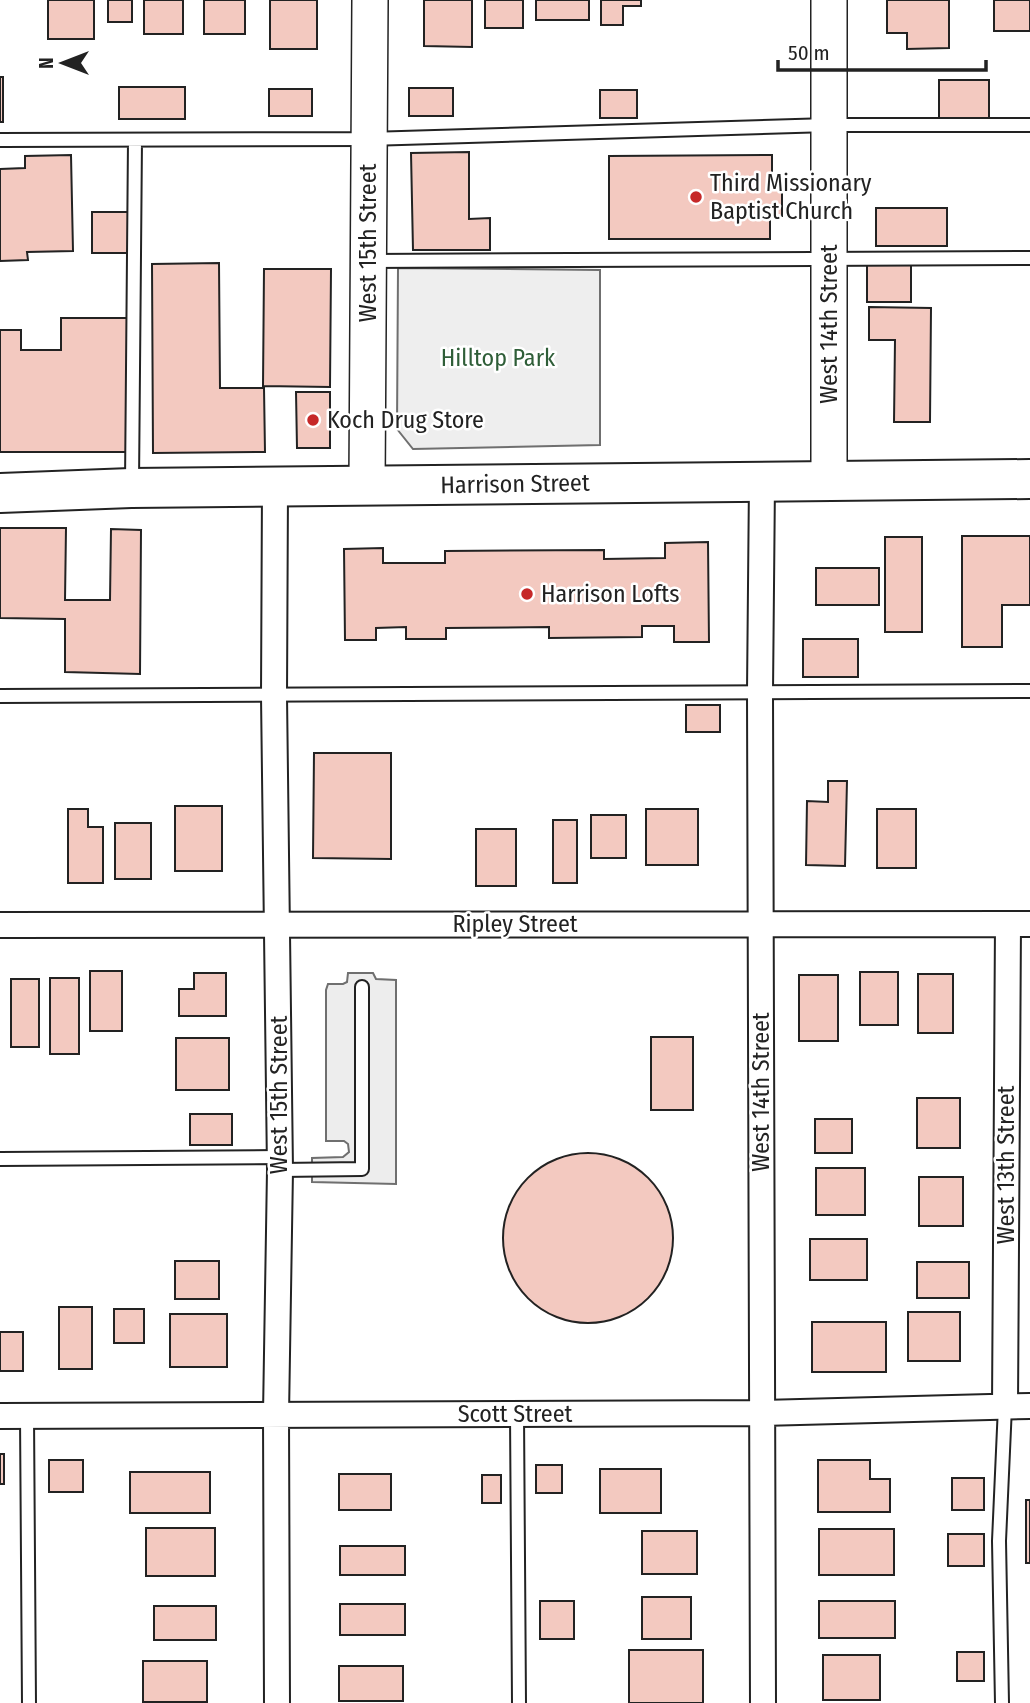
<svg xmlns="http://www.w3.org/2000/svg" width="1030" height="1703" viewBox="0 0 1030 1703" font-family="'Fira Sans Condensed',sans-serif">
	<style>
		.green { fill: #eee; stroke: #6f6f6f; stroke-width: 2 }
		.parking { fill: #ededed; stroke: #6f6f6f; stroke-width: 2 }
		.building { fill: #f3c9c0; stroke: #222; stroke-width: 2 }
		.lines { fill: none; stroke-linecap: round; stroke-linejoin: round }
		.lane-casing { stroke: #222; stroke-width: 16 }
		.street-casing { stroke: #222; stroke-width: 28 }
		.secondary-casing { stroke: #222; stroke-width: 38 }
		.highway-casing { stroke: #222; stroke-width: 42 }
		.lane { stroke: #fff; stroke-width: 12 }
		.street { stroke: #fff; stroke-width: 24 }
		.secondary { stroke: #fff; stroke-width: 35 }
		.highway { stroke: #fff; stroke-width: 38 }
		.poi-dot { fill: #c62828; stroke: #fff; stroke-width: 2.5 }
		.labels { text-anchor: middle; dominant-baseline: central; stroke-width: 5; stroke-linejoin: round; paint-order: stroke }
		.poi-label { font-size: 24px; fill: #222; stroke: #fff; text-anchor: start }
		.street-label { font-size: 24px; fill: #222; stroke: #fff }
		.park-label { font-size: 24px; fill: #2f5e38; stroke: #fff }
	</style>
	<rect width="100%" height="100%" fill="#fff"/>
	<path class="green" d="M398 268 600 270V445L413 449 397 429Z"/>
	<path class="parking" d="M348 973H373L376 979 396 980V1184L312 1182V1158L343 1157 349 1152 348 1144 344 1141H326V990L328 984H343L347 982Z"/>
	<path class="building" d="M48 0H94V39H48Z
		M108 0H132V22H108Z
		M144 0H183V34H144Z
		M204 0H245V34H204Z
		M270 0H317V49H270Z
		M424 0H472V47L424 46Z
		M485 0H523V28H485Z
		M536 0H589V20H536Z
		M601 0H641V6H623V25H601Z
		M887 0H949V48L907 49V33H887Z
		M994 0H1030V31H994Z
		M0 77H3V122H0Z
		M939 80H989V123H939Z
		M119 87H185V119H119Z
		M409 88H453V116H409Z
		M269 89H312V116H269Z
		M600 90H637V118H600Z
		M469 152V219L490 218V250H413L411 153Z
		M71 155 73 251 27 252 28 260 0 261V169L25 168V156Z
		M772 155V177H782V216H770V239H609V156Z
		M876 208H947V246H876Z
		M92 212H128V253H92Z
		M219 263 220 388H264L265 452 153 453 152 264Z
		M867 264H911V302H867Z
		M264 269H331L330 387 263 386Z
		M869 307 931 308 930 422H894L895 340H869Z
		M61 318H129L130 452H0V330H21V350H61Z
		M296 392H330V448H297Z
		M0 528H66L65 600H110L111 529 141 530 140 674 65 672V619L0 618Z
		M962 536H1030V605H1002V647H962Z
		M885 537H922V632H885Z
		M708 542 709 642H674V626H642V637L549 638V627L446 628V639H406V627L376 628V640H345L344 549 383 548V563H445V551L604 550V559L665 558V543Z
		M816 568H879V605H816Z
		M803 639H858V677H803Z
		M686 705H720V732H686Z
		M314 753H391V859L313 858Z
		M828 781H847L845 866 806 865 807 801 828 802Z
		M175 806H222V871H175Z
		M68 809H88V827H103V883H68Z
		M646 809H698V865H646Z
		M877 809H916V868H877Z
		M591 815H626V858H591Z
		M553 820H577V883H553Z
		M115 823H151V879H115Z
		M476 829H516V886H476Z
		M90 971H122V1031H90Z
		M860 972H898V1025H860Z
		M194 973H226V1016H179V989H194Z
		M918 974H953V1033H918Z
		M799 975H838V1041H799Z
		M50 978H79V1054H50Z
		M11 979H39V1047H11Z
		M651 1037H693V1110H651Z
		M176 1038H229V1090H176Z
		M917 1098H960V1148H917Z
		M190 1114H232V1145H190Z
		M815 1119H852V1153H815Z
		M503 1238a85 85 0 1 1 170 0a85 85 0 1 1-170 0Z
		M816 1168H865V1215H816Z
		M919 1177H963V1226H919Z
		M810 1239H867V1280H810Z
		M175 1261H219V1299H175Z
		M917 1262H969V1298H917Z
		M59 1307H92V1369H59Z
		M114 1309H144V1343H114Z
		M908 1312H960V1361H908Z
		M170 1314H227V1367H170Z
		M812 1322H886V1372H812Z
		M0 1332H23V1371H0Z
		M0 1454H4V1484H0Z
		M49 1460H83V1492H49Z
		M818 1460H870V1479H890V1512H818Z
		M536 1465H562V1493H536Z
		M600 1469H661V1513H600Z
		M130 1472H210V1513H130Z
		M339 1474H391V1510H339Z
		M482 1475H501V1503H482Z
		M952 1478H984V1510H952Z
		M1026 1500H1030V1563H1026Z
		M146 1528H215V1576H146Z
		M819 1529H894V1575H819Z
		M642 1531H697V1574H642Z
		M948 1534H984V1566H948Z
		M340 1546H405V1575H340Z
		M642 1597H691V1639H642Z
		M540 1601H574V1639H540Z
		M819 1601H895V1638H819Z
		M340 1604H405V1635H340Z
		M154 1606H216V1640H154Z
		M629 1650H703V1703H629Z
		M957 1652H984V1681H957Z
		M823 1655H880V1700H823Z
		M143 1661H207V1702H143Z
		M339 1666H403V1701H339Z"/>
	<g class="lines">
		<defs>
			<path id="lane" d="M0 140 368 139 829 125H1030
				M369 261 1030 258
				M132 484 135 140
				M0 696 1030 691
				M0 1159 279 1157
				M280 1170 362 1169V987
				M517 1414 519 1703
				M27 1416 29 1703
				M1002 1703 999 1541 1005 1406"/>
			<path id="street" d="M762 481 760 692 763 1703
				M275 487 274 696 280 1170 276 1415 277 1703
				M0 925 1030 924
				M1005 1406 1008 924
				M0 1416 761 1413 1030 1406"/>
			<path id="secondary" d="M829 0V481
				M367 486 370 0"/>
			<path id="highway" d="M0 493 131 488 1030 479"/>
		</defs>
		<use href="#lane" class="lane-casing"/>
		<use href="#street" class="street-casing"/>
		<use href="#secondary" class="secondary-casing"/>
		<use href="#highway" class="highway-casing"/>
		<use href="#lane" class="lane"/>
		<use href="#street" class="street"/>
		<use href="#secondary" class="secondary"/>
		<use href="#highway" class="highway"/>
	</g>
	<g class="poi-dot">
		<circle cx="696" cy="197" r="7"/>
		<circle cx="313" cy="420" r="7"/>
		<circle cx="527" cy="594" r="7"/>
	</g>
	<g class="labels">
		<g class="poi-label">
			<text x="710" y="183">Third Missionary<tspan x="710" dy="28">Baptist Church</tspan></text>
			<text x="327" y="420">Koch Drug Store</text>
			<text x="541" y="594">Harrison Lofts</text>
		</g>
		<g class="street-label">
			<text transform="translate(368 243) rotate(-90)">West 15th Street</text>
			<text transform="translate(829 324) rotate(-90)">West 14th Street</text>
			<text transform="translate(515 484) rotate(-1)">Harrison Street</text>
			<text x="515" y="924">Ripley Street</text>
			<text transform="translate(761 1092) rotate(-90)">West 14th Street</text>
			<text transform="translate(279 1095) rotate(-90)">West 15th Street</text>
			<text transform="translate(1006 1165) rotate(-90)">West 13th Street</text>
			<text x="515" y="1414">Scott Street</text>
		</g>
		<g class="park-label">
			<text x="498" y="358">Hilltop Park</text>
		</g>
	</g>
	<g transform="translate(63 63) rotate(270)" stroke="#ffffff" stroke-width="5" paint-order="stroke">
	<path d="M0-5L12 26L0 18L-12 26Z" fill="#222222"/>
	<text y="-10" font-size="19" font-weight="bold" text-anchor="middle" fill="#222222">N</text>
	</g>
	<path d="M778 60v10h208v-10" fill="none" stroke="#222222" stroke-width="3.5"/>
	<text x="788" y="60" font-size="21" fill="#222222" stroke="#ffffff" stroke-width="5" paint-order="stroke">50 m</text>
</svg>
